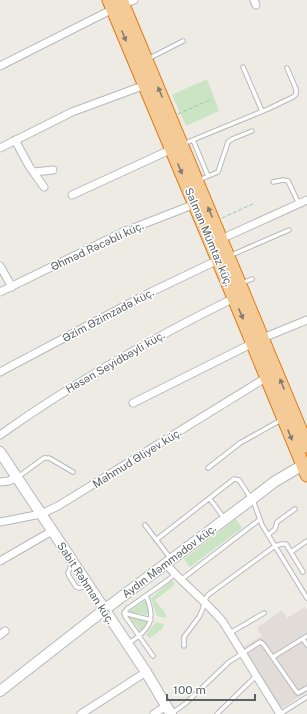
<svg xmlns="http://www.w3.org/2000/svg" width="307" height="714" viewBox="0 0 307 714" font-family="'Public Sans',sans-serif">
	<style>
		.education { fill: #e1dcd7 }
		.green { fill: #cae4c4 }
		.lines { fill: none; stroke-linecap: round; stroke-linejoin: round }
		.lane-casing { stroke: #b6b8bb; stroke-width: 5.5 }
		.street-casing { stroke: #b6b8bb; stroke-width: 9 }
		.secondary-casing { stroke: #b4b9bc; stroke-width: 12 }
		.highway-casing { stroke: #e07a13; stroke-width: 15 }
		.path { stroke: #a0c9a5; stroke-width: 1; stroke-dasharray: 4 2; stroke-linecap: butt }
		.lane { stroke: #fff; stroke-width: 3.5 }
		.street { stroke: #fff; stroke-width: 7 }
		.secondary { stroke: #fff; stroke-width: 10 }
		.highway { stroke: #f4cb97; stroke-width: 13 }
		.oneway { fill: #837c72 }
		.labels { text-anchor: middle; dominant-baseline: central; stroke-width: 3; stroke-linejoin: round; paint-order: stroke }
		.street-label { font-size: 11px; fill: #5d6265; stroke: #fff }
	</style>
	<rect width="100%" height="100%" fill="#eeebe5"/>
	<path class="education" d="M305 607 307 610V692L281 709 243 647 262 636 257 628 282 610 287 618Z"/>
	<path class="green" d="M207 79 219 111 186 126 172 95Z
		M236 519 242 528 190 567 184 559Z
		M172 580 175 585 155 600 166 614 165 618 157 616 151 598Z
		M146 600 149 615 128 612Z
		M129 617 148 621 141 632Z
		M156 622 164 624 163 628 150 638 146 635Z"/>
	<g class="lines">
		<defs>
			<path id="lane" d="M148 59 183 41
				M243 67 262 111
				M193 140 208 176
				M183 144 268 109 293 97 296 94V89L287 68
				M199 180 218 172 228 142 232 139 252 131
				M273 182 283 180 288 181 299 204
				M229 256 289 230
				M242 283 252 279
				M208 468 240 443 281 420
				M18 477 44 458H49L73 472
				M210 499 224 518
				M145 525 171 559
				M268 535 275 529 277 522 295 509
				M156 540 234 479 239 480 254 503 262 525 307 598
				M291 552 307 541
				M72 563 68 573 69 576 76 587 79 588 88 586
				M182 579 259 520
				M124 613 151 620
				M230 633 264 613
				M303 639 307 645
				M129 643C149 630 157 620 146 596
				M184 646V637L199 617 203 608 204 601 208 595 275 546 282 544H286L303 572
				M153 656 125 616 124 613 127 609 168 580 175 574
				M273 657 307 636
				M172 713 185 704 229 662 260 642 262 643 264 645 296 691 298 693 307 688
				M217 714 256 676
				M280 714 307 697"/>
			<path id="street" d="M254 0 256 5
				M123 4 134 0
				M0 66 113 9
				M15 140 29 166 44 187
				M0 148 72 112 145 85
				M34 172 53 170
				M72 195 172 149
				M221 239 307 200
				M0 266 12 287
				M0 292 123 232 195 204
				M263 338 307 320
				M0 372 147 294 218 260
				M133 403 253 343
				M0 435C74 382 153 338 234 298
				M0 482 9 481 17 477
				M0 522 41 514 58 506 267 377
				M0 561 52 531
				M166 564C184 585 206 601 223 622L280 714
				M0 635 5 631
				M81 714 146 672
				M154 714 167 705"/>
			<path id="secondary" d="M0 452 146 672 171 714
				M0 691 104 610 252 499 274 482 303 465"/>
			<path id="highway" d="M109 0 234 298 307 475
				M121 0 307 446"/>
		</defs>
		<use href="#lane" class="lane-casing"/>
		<use href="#street" class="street-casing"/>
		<use href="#secondary" class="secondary-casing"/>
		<use href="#highway" class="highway-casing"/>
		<path class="path" d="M178 114 212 99
			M222 218 255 203"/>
		<use href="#lane" class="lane"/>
		<use href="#street" class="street"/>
		<use href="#secondary" class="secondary"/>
		<use href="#highway" class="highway"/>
	</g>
	<defs><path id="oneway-solid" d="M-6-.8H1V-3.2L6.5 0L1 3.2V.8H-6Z"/></defs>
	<g class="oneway">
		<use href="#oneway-solid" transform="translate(124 36) rotate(68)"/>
		<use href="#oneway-solid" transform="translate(160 92) rotate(-112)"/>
		<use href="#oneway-solid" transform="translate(180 169) rotate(67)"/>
		<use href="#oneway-solid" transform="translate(210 212) rotate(-113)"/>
		<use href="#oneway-solid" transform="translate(241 314) rotate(67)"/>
		<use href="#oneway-solid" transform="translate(282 384) rotate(-112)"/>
		<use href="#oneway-solid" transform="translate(290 435) rotate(68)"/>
	</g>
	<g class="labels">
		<g class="street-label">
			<text transform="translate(209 237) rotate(67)">Salman Mümtaz küç.</text>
			<text transform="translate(97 246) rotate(-25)">Əhməd Rəcəbli küç.</text>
			<text transform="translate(108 315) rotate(-28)">Əzim Əzimzadə küç.</text>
			<text transform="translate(115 362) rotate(-30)">Həsən Seyidbəyli küç.</text>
			<text transform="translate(137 458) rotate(-32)">Mahmud Əliyev küç.</text>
			<text transform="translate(169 561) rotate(-37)">Aydın Məmmədov küç.</text>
			<text transform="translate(86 583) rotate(57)">Sabit Rəhman küç.</text>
		</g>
	</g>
	<path d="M167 694v6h88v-6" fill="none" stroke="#5d6265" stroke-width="2"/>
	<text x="173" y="694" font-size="12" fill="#5d6265" stroke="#ffffff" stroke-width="3" paint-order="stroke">100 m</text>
</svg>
